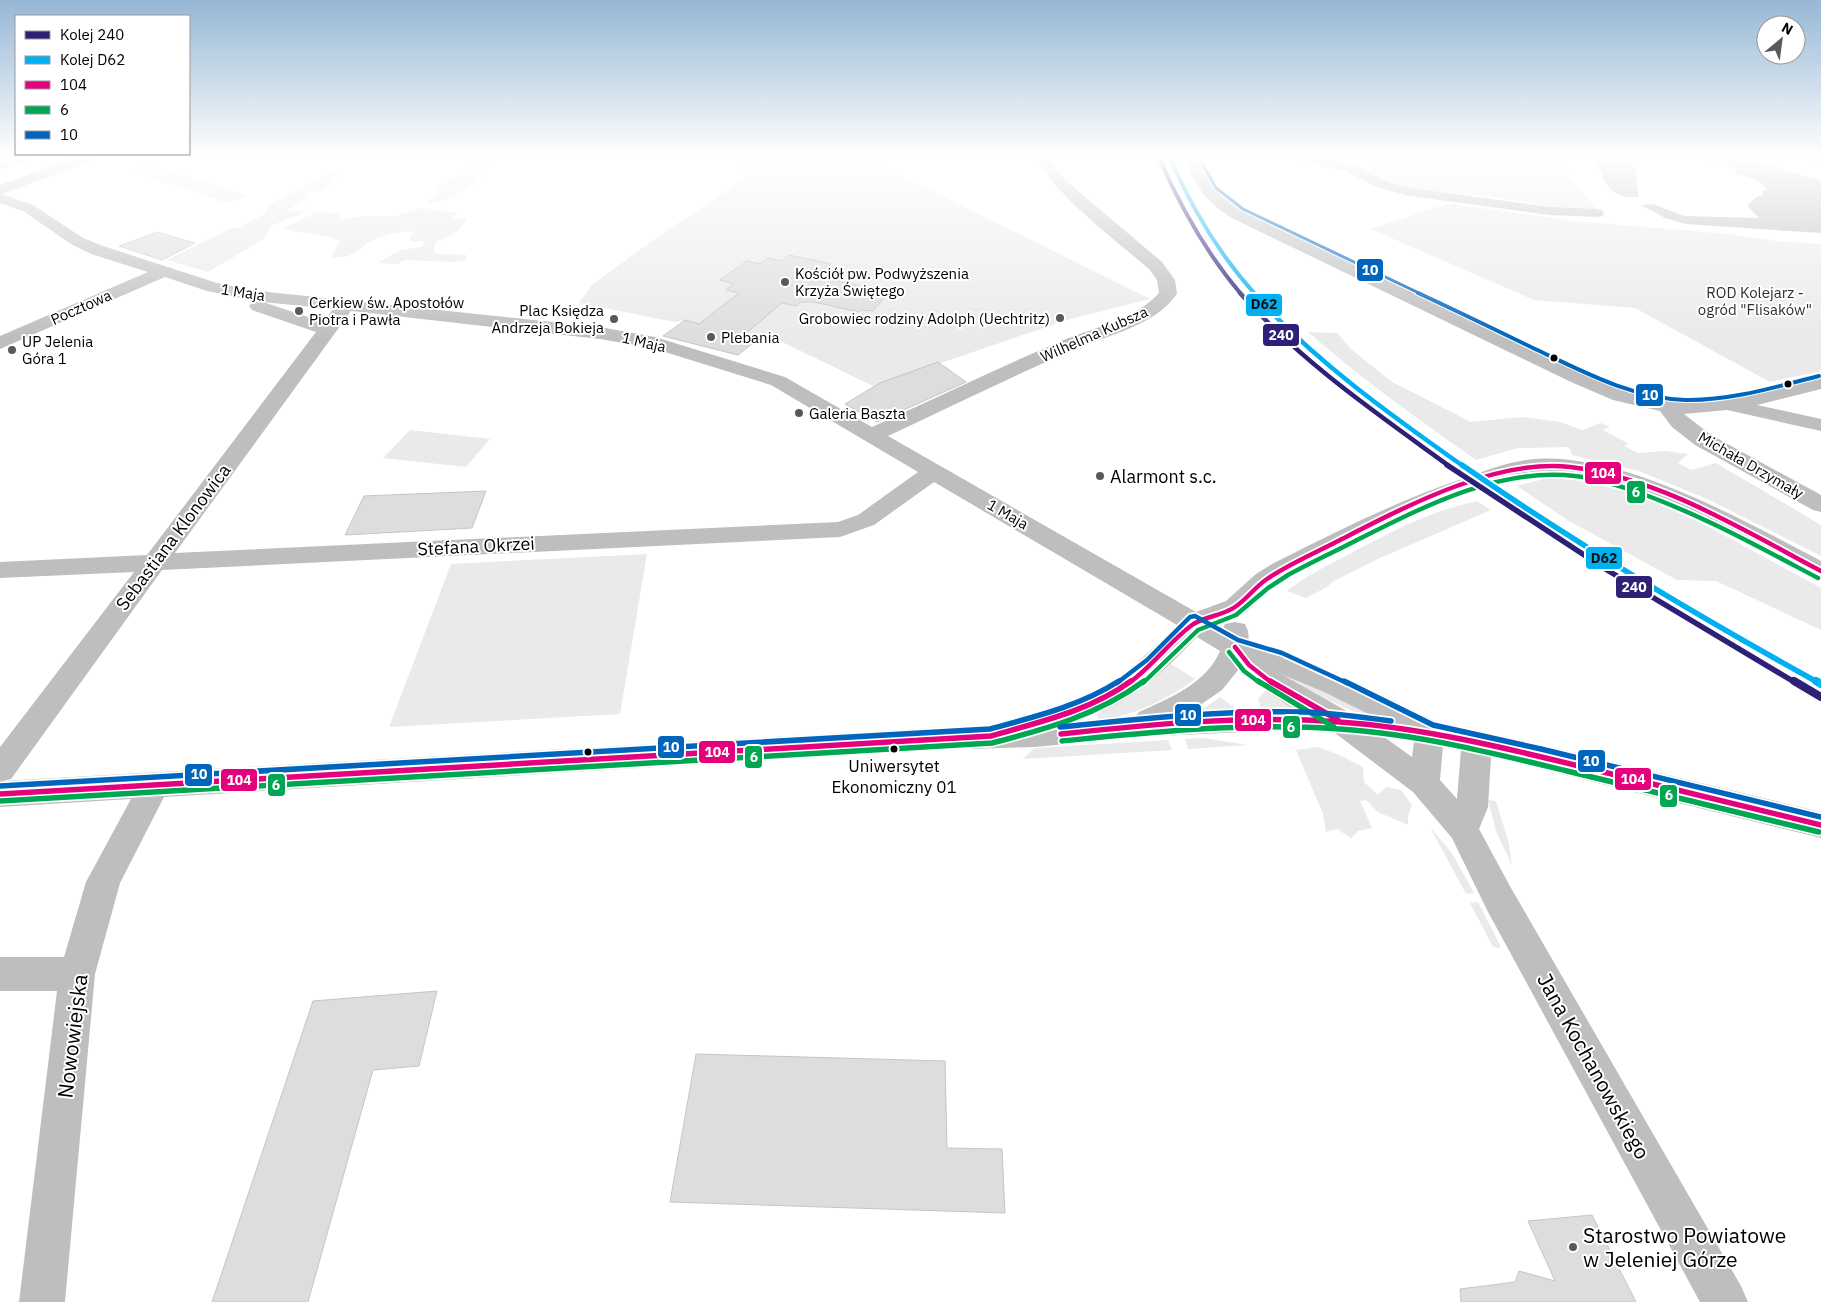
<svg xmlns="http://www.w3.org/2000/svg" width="1821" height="1302" viewBox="0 0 1821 1302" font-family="'IBM Plex Sans',sans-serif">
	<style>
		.green { fill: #eaeaea }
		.water { fill: #bcbcbc }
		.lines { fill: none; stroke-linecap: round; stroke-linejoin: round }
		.canal { fill: #bcbcbc; fill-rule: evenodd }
		.building { fill: #ddd; stroke: #c5c5c5 }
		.minor { fill: #bebebe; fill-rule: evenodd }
		.bus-1-far1-casing { stroke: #fff; stroke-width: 8 }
		.bus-1-casing { stroke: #fff; stroke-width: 9 }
		.bus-2-far1-casing { stroke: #fff; stroke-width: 8 }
		.bus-2-casing { stroke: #fff; stroke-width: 9 }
		.bus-3-far3-casing { stroke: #fff; stroke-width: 5 }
		.bus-3-far2-casing { stroke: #fff; stroke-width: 6 }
		.bus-3-far1-casing { stroke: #fff; stroke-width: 8 }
		.bus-3-casing { stroke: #fff; stroke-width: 9 }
		.bus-1-far1 { stroke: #e5007d; stroke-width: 4.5 }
		.bus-1 { stroke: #e5007d; stroke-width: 5.5 }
		.bus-2-far1 { stroke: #00a651; stroke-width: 4.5 }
		.bus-2 { stroke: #00a651; stroke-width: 5.5 }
		.bus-3-far3 { stroke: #0065bd; stroke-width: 3 }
		.bus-3-far2 { stroke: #0065bd; stroke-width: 4 }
		.bus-3-far1 { stroke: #0065bd; stroke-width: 4.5 }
		.bus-3 { stroke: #0065bd; stroke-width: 5.5 }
		.rail-1-far3-casing { stroke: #fff; stroke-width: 5.5 }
		.rail-1-far2-casing { stroke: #fff; stroke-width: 7 }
		.rail-1-far1-casing { stroke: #fff; stroke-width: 9 }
		.rail-1-casing { stroke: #fff; stroke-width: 11 }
		.rail-2-far3-casing { stroke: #fff; stroke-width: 5.5 }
		.rail-2-far2-casing { stroke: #fff; stroke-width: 7 }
		.rail-2-far1-casing { stroke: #fff; stroke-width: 9 }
		.rail-2-casing { stroke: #fff; stroke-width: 11 }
		.rail-1-far3 { stroke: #2e2076; stroke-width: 4 }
		.rail-1-far2 { stroke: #2e2076; stroke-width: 4.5 }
		.rail-1-far1 { stroke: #2e2076; stroke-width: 5.5 }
		.rail-1 { stroke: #2e2076; stroke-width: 8 }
		.rail-2-far3 { stroke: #00b0f0; stroke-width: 4 }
		.rail-2-far2 { stroke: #00b0f0; stroke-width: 4.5 }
		.rail-2-far1 { stroke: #00b0f0; stroke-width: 5.5 }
		.rail-2 { stroke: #00b0f0; stroke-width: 8 }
		.poi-dot { fill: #595959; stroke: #fff; stroke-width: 2 }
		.bus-dot { fill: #000; stroke: #fff; stroke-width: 2 }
		.labels { text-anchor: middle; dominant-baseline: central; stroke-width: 4; stroke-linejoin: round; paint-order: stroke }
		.far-poi-label { font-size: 15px; fill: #000; stroke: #fff; text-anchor: start }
		.far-street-label { font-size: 15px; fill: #000; stroke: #fff }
		.far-park-label { font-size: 15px; fill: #303030; stroke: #fff }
		.bus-label { font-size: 17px; fill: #000; stroke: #fff }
		.poi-label { font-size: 18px; fill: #000; stroke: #fff; text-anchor: start }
		.street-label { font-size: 18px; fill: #000; stroke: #fff }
		.near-street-label { font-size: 21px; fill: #000; stroke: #fff }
		.near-poi-label { font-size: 21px; fill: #000; stroke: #fff; text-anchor: start }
		.line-badge { stroke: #fff; stroke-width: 2 }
		.badge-label { font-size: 14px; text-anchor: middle; font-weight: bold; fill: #fff }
		.pale-badge-label { font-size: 14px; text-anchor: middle; font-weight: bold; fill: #111 }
	</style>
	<rect width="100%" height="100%" fill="#fff"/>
	<path class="green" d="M840 158H866L1150 299 1070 319 873 386 778 340 765 337 759 338 685 320 675 322 579 303 592 285 663 233 749 176 740 164Z
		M1380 158H1556L1596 209 1562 208 1494 197 1409 188 1372 174Z
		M478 161H491C483 183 449 202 427 203L438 193 436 189Z
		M149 164 247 196 226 203 128 170Z
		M334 171 340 173 321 192H310L303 197 308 198C301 204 293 205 286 211H305L299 215 272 225 264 239 208 272 167 260 229 229 238 228 264 215 270 204Z
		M1452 204 1575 221 1728 234 1776 241 1821 244V371L1770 382 1635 308 1534 300 1371 229 1436 207Z
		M421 208 457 213 451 218 467 219C459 232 450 237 436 242L434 248 436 254 467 255 466 260 453 262 404 260 397 264 378 263 401 250 421 247 426 241 412 242 409 240 414 231C399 231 389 234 375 239 356 247 357 259 332 257L340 241 325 236 281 229 317 212 340 214V220L362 216H395Z
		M1308 332 1337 333 1351 349 1392 382 1471 422 1522 417 1560 422 1582 430 1601 423 1610 427 1603 430 1629 444 1624 446 1638 453 1666 451 1688 454 1678 463 1691 470 1716 463 1821 525V556L1707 499 1639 471 1572 455 1569 447 1518 448 1476 460C1418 419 1361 379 1308 332Z
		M410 430 490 439 466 467 383 458Z
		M1547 478C1642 480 1739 545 1821 588V630L1716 581 1677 580 1569 521 1517 486Z
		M1477 501 1491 510 1380 558 1332 582 1327 587 1306 598 1287 591C1304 577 1326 566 1346 556 1388 533 1430 511 1477 501Z
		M647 554 620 714 389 727 451 564Z
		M1171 664 1195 679C1173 696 1126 721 1098 718L1097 714 1137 692Z
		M1281 672 1377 717 1370 719 1278 677Z
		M1267 689 1302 708 1262 712 1258 699Z
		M1220 697 1235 708 1238 714H1196Z
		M1203 738 1248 745 1188 749 1185 739Z
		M1168 740 1172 750 1023 759 1034 748Z
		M1318 747 1337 754 1363 767 1364 782 1378 795 1386 787 1401 790 1412 805 1408 816V825L1378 812 1366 800 1360 801 1372 828 1358 831 1351 838 1337 829 1326 832 1323 814 1296 750Z
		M1488 800 1496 801 1509 844 1512 866 1496 831Z
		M1430 827 1452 853 1474 893 1466 894Z
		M1478 902 1501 947 1499 948 1493 947 1470 903Z"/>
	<path class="water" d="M1596 158H1623L1636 169C1637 179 1636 188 1639 197 1610 200 1603 182 1596 158Z
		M1701 158H1744L1821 181V233L1685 224 1665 218 1641 205 1653 204 1684 216 1759 218 1747 206 1756 197 1764 194 1761 191 1768 190C1760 180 1748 176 1736 174L1735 169Z"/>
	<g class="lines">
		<path class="canal" d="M1299 158H1321L1354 165 1389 182 1411 188 1550 207 1597 209 1602 210 1604 213 1602 216 1597 217 1550 215 1410 196 1379 188 1345 171 1300 161Z"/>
	</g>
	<path class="building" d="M157 232 195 243 162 260 119 246Z
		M789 255 831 264 824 270 836 273 828 279 874 289 872 291 887 295 873 311 861 310 859 312 814 302H801L796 306 782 303 744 335 759 338 738 355 663 336 685 320 699 324 739 293 726 290 734 284 720 280 747 261 760 264 768 258 781 261Z
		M938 362 966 382 877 422 845 404 880 383Z
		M486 491 472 528 345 535 364 496Z
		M437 991 419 1066 373 1070 308 1302H212L313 1001Z
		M696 1054 945 1061 947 1148 1002 1149 1005 1213 670 1202Z
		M1592 1215 1636 1302H1461L1460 1289 1515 1282 1519 1271 1555 1281 1528 1221Z"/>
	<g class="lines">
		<path class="minor" d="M9 158H28L26 161 0 170V161Z
			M74 158H93L91 161 2 194 33 205 83 238 103 246 217 283 250 290 600 327 655 337 785 377 872 427C934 399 995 369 1057 343 1090 328 1134 321 1159 293L1157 280 1150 270C1123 246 1047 189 1038 158H1052L1055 167 1065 180 1162 262 1175 280 1177 294C1153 328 1103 336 1068 352 1007 379 948 408 888 436L1196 612 1226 601 1256 574 1272 564C1334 533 1396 501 1462 479 1485 471 1510 461 1535 459 1624 453 1743 520 1821 561V579L1812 577C1735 536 1625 467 1535 473 1515 474 1496 482 1477 489 1419 509 1364 538 1309 566 1297 572 1283 578 1273 587 1263 595 1255 606 1245 613 1237 618 1226 621 1217 624L1223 628 1225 624 1235 622 1245 624 1248 631 1249 642 1344 678 1437 722 1539 744 1821 812V838L1491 757 1488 807 1479 829 1511 888 1741 1286 1748 1302H1700L1487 910 1452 838 1413 792 1335 733 1291 730 1138 737 1035 747 935 750 164 797 120 883 95 974 65 1302H19L57 991H0V957H64L86 882 131 799 0 807V747L134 572 0 578V562L147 555 316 332 252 310 249 306 252 302 256 301 207 291 165 277 0 349V336L148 272 91 254 71 244 23 211 0 203V185ZM263 302 333 309 323 322ZM351 311 600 339 652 348 771 385 918 472 858 515 838 522 175 553ZM934 482 1177 625C1159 643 1140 661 1119 677 1091 697 1053 706 1020 717L1015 725 935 728 3 781 11 779 162 570 840 537 874 525ZM1197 637 1220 651C1207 683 1168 699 1139 712L1137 715 1077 721C1130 703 1159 677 1197 637ZM1239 669 1260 687 1292 708 1190 712 1222 690ZM1281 674 1324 692 1397 728 1401 738 1414 742 1412 757 1352 714ZM1443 746 1461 750 1457 799 1440 780Z
			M1184 158H1198C1210 186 1218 197 1246 213L1585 374C1607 383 1630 394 1654 398 1710 408 1767 390 1821 377V389L1757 405 1821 419V431L1727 410 1684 414 1711 435 1821 495V512L1813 510 1695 445 1672 427 1660 411 1613 400 1571 382 1234 219C1208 204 1195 186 1184 158Z
			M1809 158H1821V162L1811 161Z"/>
		<defs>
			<path id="bus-1-far1" d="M1235 647 1249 665 1272 683
				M1129 683C1153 666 1169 642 1192 625 1205 616 1222 616 1235 607 1247 599 1255 587 1267 579 1289 564 1313 554 1336 542 1401 509 1495 458 1570 467 1660 478 1743 530 1821 571"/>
			<path id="bus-1" d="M1270 681 1338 720
				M1061 734C1154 724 1247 715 1340 722 1424 728 1506 748 1587 768 1665 787 1743 806 1821 825
				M0 794 991 736C1039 722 1090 711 1131 681"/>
			<path id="bus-2-far1" d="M1229 652 1244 671 1260 683
				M1143 683 1198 630 1236 615 1268 588 1288 575C1312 562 1336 551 1359 539 1425 506 1500 467 1575 476 1596 478 1617 485 1637 492 1700 514 1759 547 1818 578"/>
			<path id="bus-2" d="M1258 681 1334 727
				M1062 741C1154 732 1247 722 1340 729 1417 734 1493 753 1567 771 1651 791 1735 812 1819 832
				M0 801 992 743C1046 729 1098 715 1144 681"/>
			<path id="bus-3-far3" d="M1199 158 1216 188 1243 209 1421 294"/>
			<path id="bus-3-far2" d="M1418 293C1457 311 1496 330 1535 349 1582 371 1631 398 1685 400 1730 401 1775 387 1819 376"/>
			<path id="bus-3-far1" d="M1117 683 1147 660 1190 617 1195 616 1238 640 1282 653 1347 683"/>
			<path id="bus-3" d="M1344 681 1433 725 1541 749 1821 817
				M1060 727C1141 719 1222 710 1304 712 1333 713 1362 717 1391 721
				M0 786 990 729C1034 717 1080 706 1119 681"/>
		</defs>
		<use href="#bus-1-far1" class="bus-1-far1-casing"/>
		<use href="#bus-1" class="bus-1-casing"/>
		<use href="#bus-2-far1" class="bus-2-far1-casing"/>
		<use href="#bus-2" class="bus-2-casing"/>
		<use href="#bus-3-far3" class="bus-3-far3-casing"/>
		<use href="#bus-3-far2" class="bus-3-far2-casing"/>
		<use href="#bus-3-far1" class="bus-3-far1-casing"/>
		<use href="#bus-3" class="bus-3-casing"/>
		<use href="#bus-1-far1" class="bus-1-far1"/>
		<use href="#bus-1" class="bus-1"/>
		<use href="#bus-2-far1" class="bus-2-far1"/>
		<use href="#bus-2" class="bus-2"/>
		<use href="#bus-3-far3" class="bus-3-far3"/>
		<use href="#bus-3-far2" class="bus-3-far2"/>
		<use href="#bus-3-far1" class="bus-3-far1"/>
		<use href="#bus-3" class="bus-3"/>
		<defs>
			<path id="rail-1-far3" d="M1159 158C1181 208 1206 253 1241 294"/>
			<path id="rail-1-far2" d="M1240 293C1300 361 1376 413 1449 466"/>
			<path id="rail-1-far1" d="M1447 465 1607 570 1796 683"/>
			<path id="rail-1" d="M1794 681 1821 697"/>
			<path id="rail-2-far3" d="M1170 158C1192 209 1218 253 1255 294"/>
			<path id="rail-2-far2" d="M1253 293C1315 361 1389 414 1463 466"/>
			<path id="rail-2-far1" d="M1462 465C1576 544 1696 615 1819 683"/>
			<path id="rail-2" d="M1816 681 1821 684"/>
		</defs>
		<use href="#rail-1-far3" class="rail-1-far3-casing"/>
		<use href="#rail-1-far2" class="rail-1-far2-casing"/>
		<use href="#rail-1-far1" class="rail-1-far1-casing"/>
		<use href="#rail-1" class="rail-1-casing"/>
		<use href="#rail-2-far3" class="rail-2-far3-casing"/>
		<use href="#rail-2-far2" class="rail-2-far2-casing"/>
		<use href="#rail-2-far1" class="rail-2-far1-casing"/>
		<use href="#rail-2" class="rail-2-casing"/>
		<use href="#rail-1-far3" class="rail-1-far3"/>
		<use href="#rail-1-far2" class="rail-1-far2"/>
		<use href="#rail-1-far1" class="rail-1-far1"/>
		<use href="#rail-1" class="rail-1"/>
		<use href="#rail-2-far3" class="rail-2-far3"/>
		<use href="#rail-2-far2" class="rail-2-far2"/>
		<use href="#rail-2-far1" class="rail-2-far1"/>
		<use href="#rail-2" class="rail-2"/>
	</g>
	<linearGradient id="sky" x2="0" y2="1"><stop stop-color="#96b7d6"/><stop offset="0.46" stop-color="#fff"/><stop offset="1" stop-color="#fff" stop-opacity="0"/></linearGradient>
	<rect width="1821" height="340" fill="url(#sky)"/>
	<g class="poi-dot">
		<circle cx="785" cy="282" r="5"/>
		<circle cx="299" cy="311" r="5"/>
		<circle cx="1060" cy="318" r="5"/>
		<circle cx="614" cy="319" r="5"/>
		<circle cx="711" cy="337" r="5"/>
		<circle cx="12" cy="350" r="5"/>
		<circle cx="799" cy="413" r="5"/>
		<circle cx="1100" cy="476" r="5"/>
		<circle cx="1573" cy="1247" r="5"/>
	</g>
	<g class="bus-dot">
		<circle cx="1554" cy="358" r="4.5"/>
		<circle cx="1788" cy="384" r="4.5"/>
		<circle cx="894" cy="749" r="4.5"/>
		<circle cx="588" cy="752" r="4.5"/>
	</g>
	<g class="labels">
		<g class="far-poi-label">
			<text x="795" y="273">Kościół pw. Podwyższenia<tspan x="795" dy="17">Krzyża Świętego</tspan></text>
			<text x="309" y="302">Cerkiew św. Apostołów<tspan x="309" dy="17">Piotra i Pawła</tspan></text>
			<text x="604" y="310" text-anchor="end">Plac Księdza<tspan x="604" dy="17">Andrzeja Bokieja</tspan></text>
			<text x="1050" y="318" text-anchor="end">Grobowiec rodziny Adolph (Uechtritz)</text>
			<text x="721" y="337">Plebania</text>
			<text x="22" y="341">UP Jelenia<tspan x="22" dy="17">Góra 1</tspan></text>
			<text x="809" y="413">Galeria Baszta</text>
		</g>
		<g class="far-street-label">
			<text transform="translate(243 292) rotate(9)">1 Maja</text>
			<text transform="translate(81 307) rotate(-24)">Pocztowa</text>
			<text transform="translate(1094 334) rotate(-24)">Wilhelma Kubsza</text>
			<text transform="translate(644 342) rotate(13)">1 Maja</text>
			<text transform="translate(1751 465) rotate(30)">Michała Drzymały</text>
			<text transform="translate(1008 514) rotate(30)">1 Maja</text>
		</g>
		<g class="far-park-label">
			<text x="1755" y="292">ROD Kolejarz -<tspan x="1755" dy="17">ogród "Flisaków"</tspan></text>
		</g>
		<g class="bus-label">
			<text x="894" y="766">Uniwersytet<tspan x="894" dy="21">Ekonomiczny 01</tspan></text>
		</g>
		<g class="poi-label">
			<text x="1110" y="476">Alarmont s.c.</text>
		</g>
		<g class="street-label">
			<text transform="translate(173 537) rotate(-53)">Sebastiana Klonowica</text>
			<text transform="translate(476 546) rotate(-3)">Stefana Okrzei</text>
		</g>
		<g class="near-street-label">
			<text transform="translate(72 1036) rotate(-83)">Nowowiejska</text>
			<text transform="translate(1594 1066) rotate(61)">Jana Kochanowskiego</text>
		</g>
		<g class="near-poi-label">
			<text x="1583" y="1235">Starostwo Powiatowe<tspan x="1583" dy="24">w Jeleniej Górze</tspan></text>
		</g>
	</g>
	<g class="line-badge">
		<rect x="1356" y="258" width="28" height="24" rx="5" fill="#0065bd"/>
		<rect x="1245" y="293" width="38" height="24" rx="5" fill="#00b0f0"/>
		<rect x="1262" y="323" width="38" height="24" rx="5" fill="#2e2076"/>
		<rect x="1635" y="383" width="29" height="24" rx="5" fill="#0065bd"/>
		<rect x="1584" y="461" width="38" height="24" rx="5" fill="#e5007d"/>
		<rect x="1626" y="480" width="20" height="24" rx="5" fill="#00a651"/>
		<rect x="1585" y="546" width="38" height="24" rx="5" fill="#00b0f0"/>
		<rect x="1615" y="575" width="38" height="24" rx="5" fill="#2e2076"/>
		<rect x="1174" y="703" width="28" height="24" rx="5" fill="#0065bd"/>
		<rect x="1234" y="708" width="38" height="24" rx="5" fill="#e5007d"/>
		<rect x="1282" y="715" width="19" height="24" rx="5" fill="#00a651"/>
		<rect x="657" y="735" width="28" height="24" rx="5" fill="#0065bd"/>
		<rect x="698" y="740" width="38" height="24" rx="5" fill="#e5007d"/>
		<rect x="744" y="745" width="19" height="24" rx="5" fill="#00a651"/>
		<rect x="1577" y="749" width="29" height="24" rx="5" fill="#0065bd"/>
		<rect x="184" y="763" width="29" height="24" rx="5" fill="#0065bd"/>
		<rect x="1614" y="767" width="38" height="24" rx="5" fill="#e5007d"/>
		<rect x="220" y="768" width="38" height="24" rx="5" fill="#e5007d"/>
		<rect x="267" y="773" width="19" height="24" rx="5" fill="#00a651"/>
		<rect x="1659" y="784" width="19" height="24" rx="5" fill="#00a651"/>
	</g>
	<g class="badge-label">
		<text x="1370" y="275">10</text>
		<text x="1281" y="340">240</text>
		<text x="1650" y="400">10</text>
		<text x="1603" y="478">104</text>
		<text x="1636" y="497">6</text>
		<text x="1634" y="592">240</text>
		<text x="1188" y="720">10</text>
		<text x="1253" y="725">104</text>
		<text x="1291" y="732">6</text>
		<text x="671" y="752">10</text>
		<text x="717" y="757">104</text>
		<text x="754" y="762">6</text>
		<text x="1591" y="766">10</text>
		<text x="199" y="779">10</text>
		<text x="1633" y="784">104</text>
		<text x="239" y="785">104</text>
		<text x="276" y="790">6</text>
		<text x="1669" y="800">6</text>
	</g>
	<g class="pale-badge-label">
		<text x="1264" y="309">D62</text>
		<text x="1604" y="563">D62</text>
	</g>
	<rect x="15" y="15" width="175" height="140" fill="#ffffff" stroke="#999999"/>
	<rect x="25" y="31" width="25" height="8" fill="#2e2076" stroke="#999999"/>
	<text x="60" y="40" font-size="15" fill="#000000">Kolej 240</text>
	<rect x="25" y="56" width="25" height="8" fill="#00b0f0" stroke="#999999"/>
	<text x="60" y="65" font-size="15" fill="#000000">Kolej D62</text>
	<rect x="25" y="81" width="25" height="8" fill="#e5007d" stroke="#999999"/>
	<text x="60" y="90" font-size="15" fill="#000000">104</text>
	<rect x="25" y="106" width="25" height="8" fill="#00a651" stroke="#999999"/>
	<text x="60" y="115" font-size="15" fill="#000000">6</text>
	<rect x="25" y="131" width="25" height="8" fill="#0065bd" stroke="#999999"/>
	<text x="60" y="140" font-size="15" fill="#000000">10</text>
	<g transform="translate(1781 40) rotate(29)"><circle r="24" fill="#ffffff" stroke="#999999"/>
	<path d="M0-4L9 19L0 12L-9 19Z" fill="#595959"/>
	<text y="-8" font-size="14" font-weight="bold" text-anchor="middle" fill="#000000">N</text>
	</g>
</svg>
